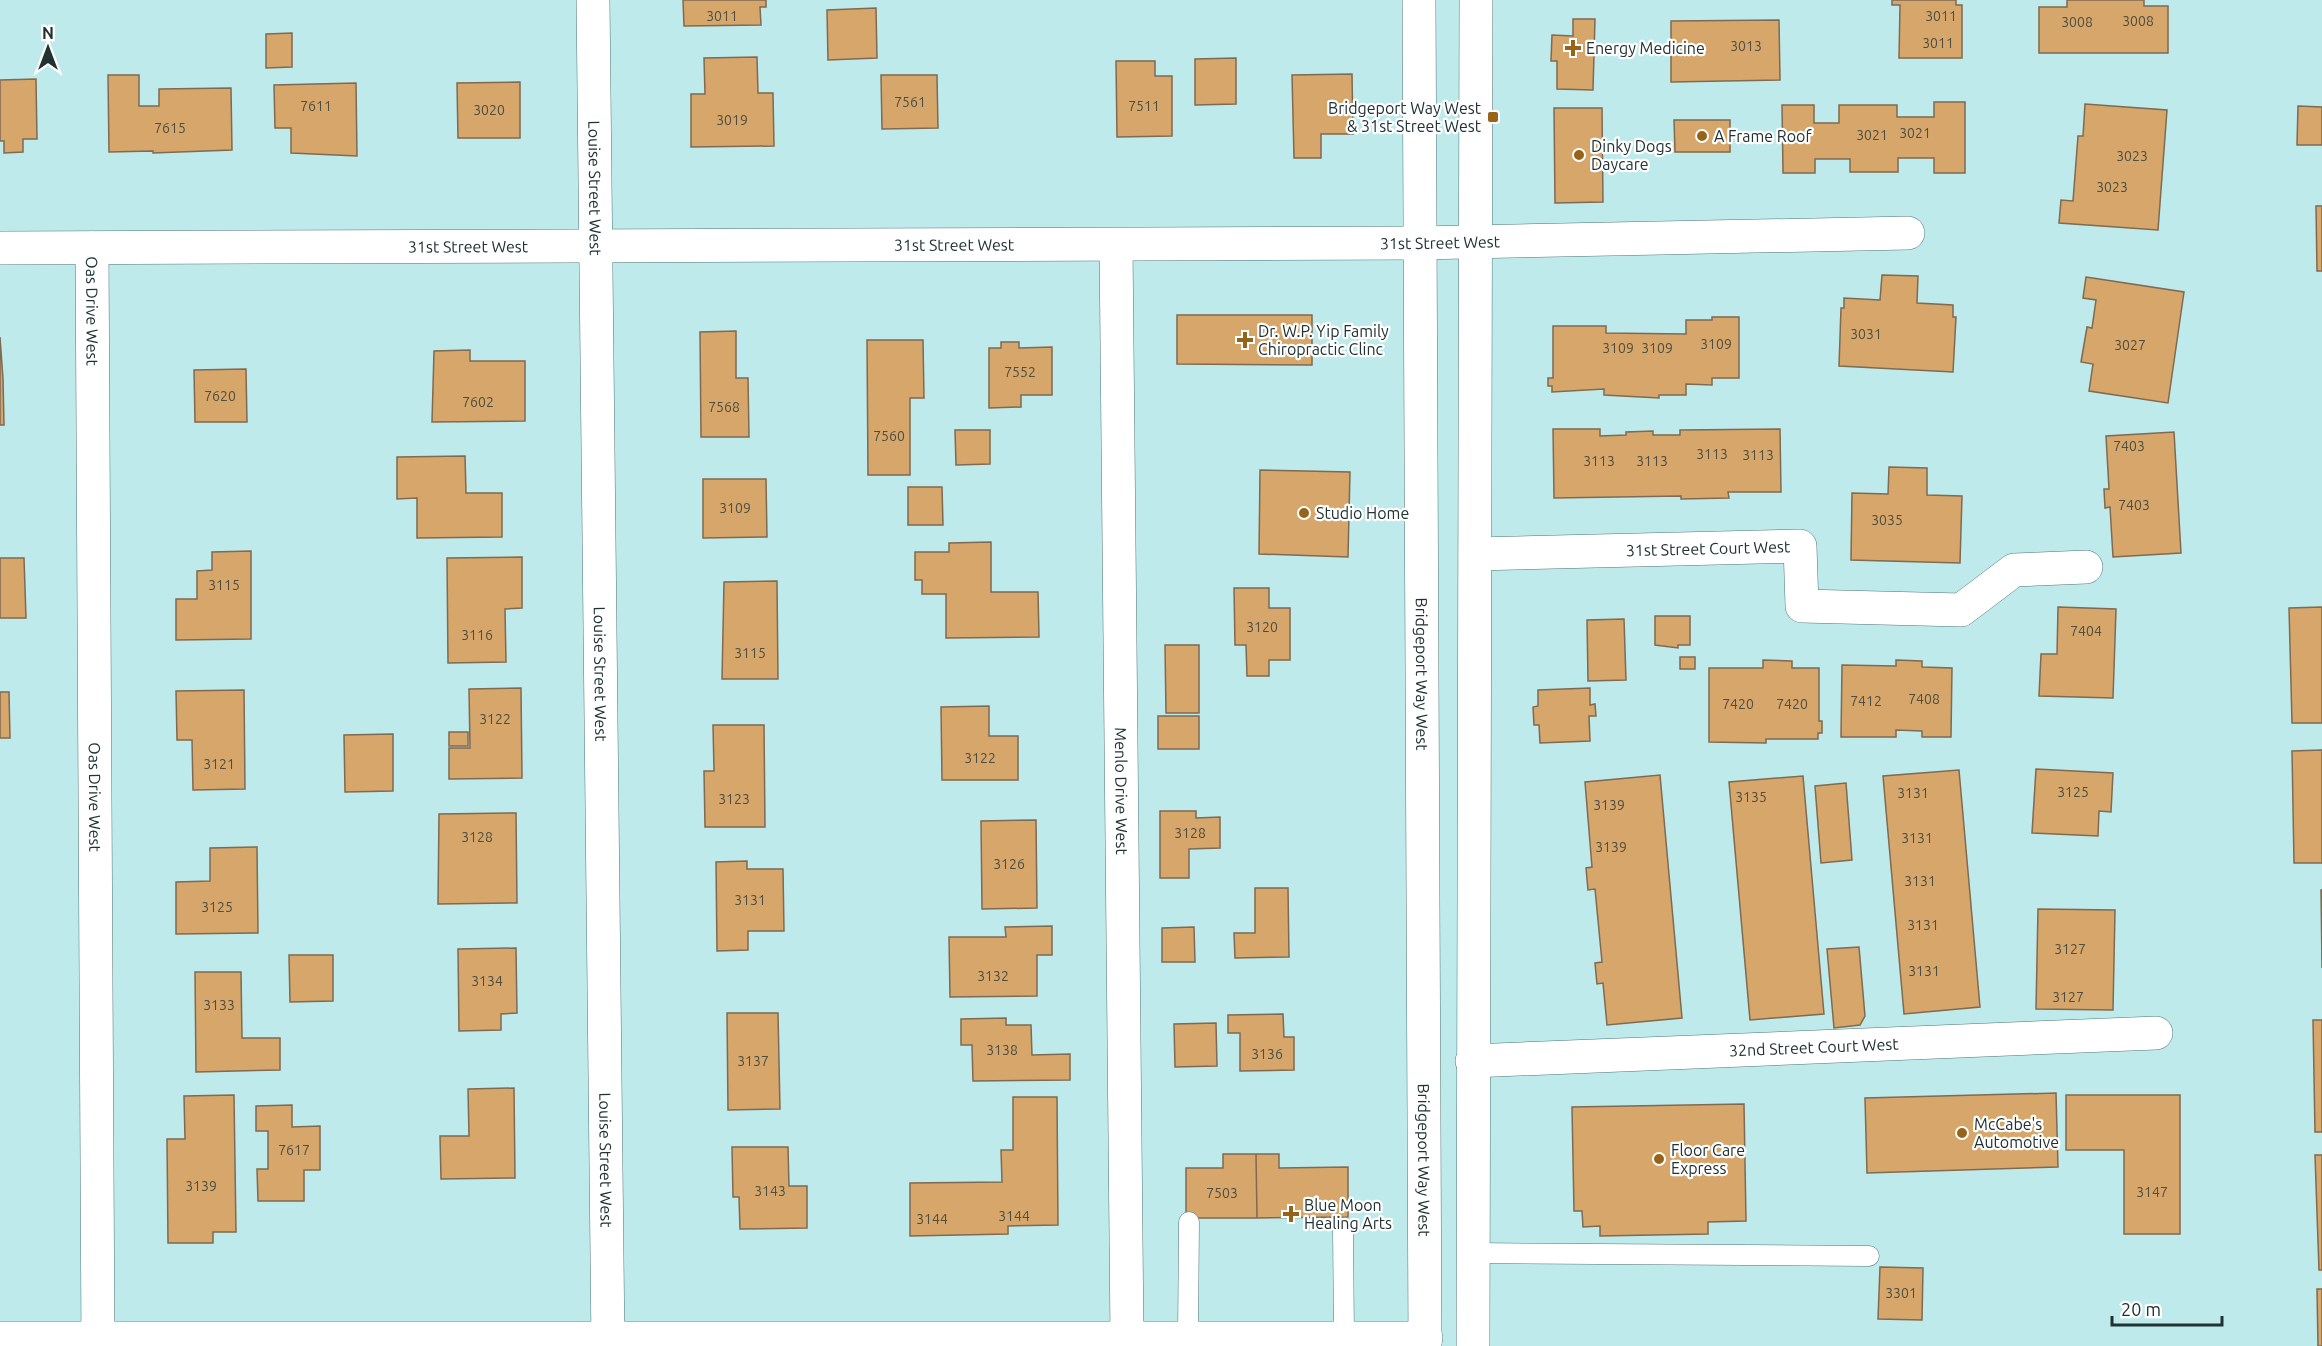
<svg xmlns="http://www.w3.org/2000/svg" width="2322" height="1346" viewBox="0 0 2322 1346" font-family="Ubuntu,sans-serif">
	<style>
		.building { fill: #d6a66b; stroke: #7f6a52; stroke-width: 1.5 }
		.lines { fill: none; stroke-linecap: round; stroke-linejoin: round }
		.lane-casing { stroke: #4f7778; stroke-width: 21 }
		.street-casing { stroke: #4f7778; stroke-width: 34 }
		.primary-casing { stroke: #4f7778; stroke-width: 34 }
		.lane { stroke: #fff; stroke-width: 20 }
		.street { stroke: #fff; stroke-width: 33 }
		.primary { stroke: #fff; stroke-width: 33 }
		.poi-dot { fill: #976318; stroke: #fff; stroke-width: 2 }
		.labels { text-anchor: middle; dominant-baseline: central; stroke-width: 4.5; stroke-linejoin: round; paint-order: stroke }
		.number-label { font-size: 14px; fill: #4e4f41 }
		.poi-label { font-size: 16px; fill: #213233; stroke: #fff; text-anchor: start }
		.street-label { font-size: 16px; fill: #213233; stroke: #fff }
	</style>
	<rect width="100%" height="100%" fill="#beeaeb"/>
	<path class="building" d="M683 0H766V7H760L761 25 684 26Z
		M1892 0H1956V5H1962V58H1899L1900 5H1892Z
		M2067 0H2144V6H2168V53H2039V7H2067Z
		M876 8 877 58 828 60 827 10Z
		M1573 19H1595L1593 90 1557 89V61H1551L1552 35 1573 36Z
		M1779 20 1780 80 1671 82V21Z
		M292 33V67L266 68V34Z
		M757 57 758 93H773L774 146 691 147V94H705L704 58Z
		M1236 58V104L1195 105V59Z
		M1116 61H1155V76H1172V136L1117 137Z
		M1352 74 1353 134H1321V158H1294L1292 75Z
		M108 75H139V106H159V89L231 88 232 150 153 153V151L109 152Z
		M881 75H937L938 128 882 129Z
		M36 79 37 139H23V152L4 153V141H0V80Z
		M520 82V138H458L457 83Z
		M356 83 357 156 291 153V128H275L274 85Z
		M1934 102H1965V173H1934V158H1898V172H1850V159H1815V173H1783L1782 105H1814V123H1839V105H1897V117H1934Z
		M2085 104 2167 110 2158 230 2059 223 2061 200 2073 201 2078 136H2083Z
		M2298 106 2322 107V145H2297Z
		M1554 108H1602L1603 202 1555 203Z
		M1674 120H1730V152H1675Z
		M2316 206H2322V271H2317Z
		M1882 275 1918 276 1917 303 1953 305V317H1956L1953 372 1839 366 1841 308H1844V298L1880 300Z
		M2086 277 2184 292 2168 403 2089 391 2093 364 2081 362 2087 327 2092 328 2096 300 2083 298Z
		M1177 315H1312V365L1177 364Z
		M1712 317H1739V378H1712V385L1686 384V395H1659V398L1604 395V389L1552 392V386H1548V378H1553V326H1606V333L1686 334V320H1712Z
		M736 331V378H748L749 437H701L700 332Z
		M0 337 3 379 4 425H0Z
		M867 340H923L924 398H910V475H868Z
		M1001 342H1019V348L1052 347V395H1021V407L989 408V348H1001Z
		M470 350V361H525V421L432 422 434 351Z
		M246 369 247 422H195L194 370Z
		M1553 429H1600V436L1626 435V432L1653 431V435H1680V430L1780 429 1781 492H1728L1729 498 1681 499V496L1554 498Z
		M955 430H990V464L956 465Z
		M2174 432 2181 553 2113 557 2110 507 2105 508 2104 489H2109L2106 436Z
		M465 456 466 493H502V537L417 538V498L397 499V457Z
		M1889 467 1927 468V495L1962 496 1960 563 1851 560 1852 493 1888 494Z
		M1260 470 1350 472 1348 557 1259 554Z
		M703 479H766L767 537 703 538Z
		M908 487H942L943 525H908Z
		M991 542V592H1038L1039 637 946 638V594H922V580H915V552H949V543Z
		M251 551V639L176 640V599H197V571L212 570V552Z
		M522 557V608L505 609 506 662 448 663 447 558Z
		M0 558H24L26 618H0Z
		M777 581 778 679H722L724 582Z
		M1234 588H1269V608H1290V660H1269V676H1247L1246 645H1235Z
		M2058 607 2116 609 2113 698 2039 696 2041 654H2057Z
		M2322 607V723H2292L2289 608Z
		M1655 616H1690V645H1678V648L1655 645Z
		M1624 619 1626 680 1588 681 1587 620Z
		M1165 645H1199V713H1166Z
		M1680 657H1695V669H1680Z
		M1763 660 1792 661V668H1819V721H1822V733H1818V739H1766V743L1709 742V668H1763Z
		M1896 660 1922 661V667L1952 668 1951 737H1922V731L1896 730V737H1841L1842 665 1896 666Z
		M521 688 522 778 449 779V748H470L469 689Z
		M1590 688V705L1595 704 1596 716H1589L1590 741 1540 743 1539 725H1534L1533 707 1538 706V690Z
		M244 690 245 789 193 790 192 740H177L176 691Z
		M0 692H9L10 738H0Z
		M989 706V736H1018V780H942L941 707Z
		M1158 716H1199V749H1158Z
		M713 725H764L765 827H705L704 771H714Z
		M449 732H468V746H449Z
		M393 734V791L345 792 344 735Z
		M2322 750V863H2294L2292 751Z
		M2036 769 2113 773 2111 812 2099 811 2098 836 2032 833Z
		M1959 770 1980 1007 1904 1014 1883 776Z
		M1660 775 1682 1018 1607 1025 1603 983 1597 984 1595 963 1602 962 1595 889 1588 890 1586 868 1592 867 1585 782Z
		M1803 776 1824 1014 1750 1020 1729 782Z
		M1846 783 1852 860 1821 863 1815 786Z
		M1160 811H1196V818L1220 817V848L1189 849V878H1160Z
		M516 813 517 903 438 904 439 814Z
		M1036 820 1037 908 982 909 981 821Z
		M257 847 258 933 176 934V882L210 881V848Z
		M747 861V869H783L784 931H748V950L717 951 716 862Z
		M1255 888H1288L1289 957 1235 958 1234 933H1255Z
		M2321 890H2322V968Z
		M2038 909 2115 910 2113 1010 2036 1009Z
		M1052 926V955H1037V996L950 997 949 937H1006L1005 927Z
		M1194 927 1195 962H1162V928Z
		M1859 947 1865 1016 1860 1025 1834 1028 1827 949Z
		M516 948 517 1013 501 1014V1030L459 1031 458 949Z
		M289 955H333V1001L290 1002Z
		M195 972H241L242 1038H280V1070L196 1072Z
		M727 1013H778L780 1109 728 1110Z
		M1283 1014 1284 1037H1294V1070L1240 1071V1033H1228V1015Z
		M1006 1018V1025H1031L1032 1055 1070 1054V1080L973 1081 972 1045H961V1019Z
		M2313 1020H2322V1132H2315Z
		M1216 1023 1217 1066 1175 1067 1174 1024Z
		M514 1088 515 1178 441 1179 440 1136H469L468 1089Z
		M2056 1093 2058 1167 1867 1173 1865 1098Z
		M234 1095 236 1232H213V1243H168L167 1139H185L184 1096Z
		M2066 1095H2180V1234H2124V1150H2066Z
		M1013 1097H1057L1058 1225 1008 1226V1234L910 1236V1183L1002 1182 1001 1150H1013Z
		M1744 1104 1746 1221 1708 1222V1234L1600 1236V1226L1583 1227 1582 1211H1574L1572 1107Z
		M292 1105V1127L320 1126V1170H304V1201H258L257 1169H268V1131H256V1106Z
		M732 1147H788L789 1186H807V1228L740 1229 739 1197H733Z
		M1223 1154H1256L1257 1218H1186V1168H1223Z
		M1256 1154H1279V1168L1348 1167V1217L1257 1218Z
		M2315 1155H2322V1270H2319Z
		M1880 1267 1923 1268 1922 1320 1878 1319Z
		M2317 1289H2322V1346H2318Z"/>
	<g class="lines">
		<defs>
			<path id="lane" d="M1343 1228 1344 1338
				M1473 1253 1869 1256
				M1188 1337 1189 1222"/>
			<g id="street">
				<path id="s1" d="M593 0 608 1346"/>
				<path id="s2" d="M1116 245 1127 1337"/>
				<path id="s3" d="M0 248 1419 243 1908 233"/>
				<path id="s4" d="M92 248 98 1346"/>
				<path id="s5" d="M1476 554 1800 546 1802 606 1961 610 2014 570 2086 567"/>
				<path id="s6" d="M1472 1061 2156 1033"/>
				<path d="M0 1338H1426"/>
			</g>
			<g id="primary">
				<path id="s7" d="M1419 0 1425 1346"/>
				<path d="M1473 1346 1476 0"/>
			</g>
		</defs>
		<use href="#lane" class="lane-casing"/>
		<use href="#street" class="street-casing"/>
		<use href="#primary" class="primary-casing"/>
		<use href="#lane" class="lane"/>
		<use href="#street" class="street"/>
		<use href="#primary" class="primary"/>
	</g>
	<g class="poi-dot">
		<path d="M1570 39h6v6h6v6h-6v6h-6v-6h-6v-6h6z"/>
		<rect x="1487" y="111" width="12" height="12" rx="3"/>
		<circle cx="1702" cy="136" r="6"/>
		<circle cx="1579" cy="155" r="6"/>
		<path d="M1242 331h6v6h6v6h-6v6h-6v-6h-6v-6h6z"/>
		<circle cx="1304" cy="513" r="6"/>
		<circle cx="1962" cy="1133" r="6"/>
		<circle cx="1659" cy="1159" r="6"/>
		<path d="M1288 1205h6v6h6v6h-6v6h-6v-6h-6v-6h6z"/>
	</g>
	<g class="labels">
		<g class="number-label">
			<text x="722" y="16">3011</text>
			<text x="1941" y="16">3011</text>
			<text x="2138" y="21">3008</text>
			<text x="2077" y="22">3008</text>
			<text x="1938" y="43">3011</text>
			<text x="1746" y="46">3013</text>
			<text x="910" y="102">7561</text>
			<text x="316" y="106">7611</text>
			<text x="1144" y="106">7511</text>
			<text x="489" y="110">3020</text>
			<text x="732" y="120">3019</text>
			<text x="170" y="128">7615</text>
			<text x="1915" y="133">3021</text>
			<text x="1872" y="135">3021</text>
			<text x="2132" y="156">3023</text>
			<text x="2112" y="187">3023</text>
			<text x="1866" y="334">3031</text>
			<text x="1716" y="344">3109</text>
			<text x="2130" y="345">3027</text>
			<text x="1618" y="348">3109</text>
			<text x="1657" y="348">3109</text>
			<text x="1020" y="372">7552</text>
			<text x="220" y="396">7620</text>
			<text x="478" y="402">7602</text>
			<text x="724" y="407">7568</text>
			<text x="889" y="436">7560</text>
			<text x="2129" y="446">7403</text>
			<text x="1712" y="454">3113</text>
			<text x="1758" y="455">3113</text>
			<text x="1599" y="461">3113</text>
			<text x="1652" y="461">3113</text>
			<text x="2134" y="505">7403</text>
			<text x="735" y="508">3109</text>
			<text x="1887" y="520">3035</text>
			<text x="224" y="585">3115</text>
			<text x="1262" y="627">3120</text>
			<text x="2086" y="631">7404</text>
			<text x="477" y="635">3116</text>
			<text x="750" y="653">3115</text>
			<text x="1924" y="699">7408</text>
			<text x="1866" y="701">7412</text>
			<text x="1738" y="704">7420</text>
			<text x="1792" y="704">7420</text>
			<text x="495" y="719">3122</text>
			<text x="980" y="758">3122</text>
			<text x="219" y="764">3121</text>
			<text x="2073" y="792">3125</text>
			<text x="1913" y="793">3131</text>
			<text x="1751" y="797">3135</text>
			<text x="734" y="799">3123</text>
			<text x="1609" y="805">3139</text>
			<text x="1190" y="833">3128</text>
			<text x="477" y="837">3128</text>
			<text x="1917" y="838">3131</text>
			<text x="1611" y="847">3139</text>
			<text x="1009" y="864">3126</text>
			<text x="1920" y="881">3131</text>
			<text x="750" y="900">3131</text>
			<text x="217" y="907">3125</text>
			<text x="1923" y="925">3131</text>
			<text x="2070" y="949">3127</text>
			<text x="1924" y="971">3131</text>
			<text x="993" y="976">3132</text>
			<text x="487" y="981">3134</text>
			<text x="2068" y="997">3127</text>
			<text x="219" y="1005">3133</text>
			<text x="1002" y="1050">3138</text>
			<text x="1267" y="1054">3136</text>
			<text x="753" y="1061">3137</text>
			<text x="294" y="1150">7617</text>
			<text x="201" y="1186">3139</text>
			<text x="770" y="1191">3143</text>
			<text x="2152" y="1192">3147</text>
			<text x="1222" y="1193">7503</text>
			<text x="1014" y="1216">3144</text>
			<text x="932" y="1219">3144</text>
			<text x="1901" y="1293">3301</text>
		</g>
		<g class="poi-label">
			<text x="1586" y="48">Energy Medicine</text>
			<text x="1481" y="108" text-anchor="end">Bridgeport Way West<tspan x="1481" dy="18">&amp; 31st Street West</tspan></text>
			<text x="1714" y="136">A Frame Roof</text>
			<text x="1591" y="146">Dinky Dogs<tspan x="1591" dy="18">Daycare</tspan></text>
			<text x="1258" y="331">Dr. W.P. Yip Family<tspan x="1258" dy="18">Chiropractic Clinc</tspan></text>
			<text x="1316" y="513">Studio Home</text>
			<text x="1974" y="1124">McCabe's<tspan x="1974" dy="18">Automotive</tspan></text>
			<text x="1671" y="1150">Floor Care<tspan x="1671" dy="18">Express</tspan></text>
			<text x="1304" y="1205">Blue Moon<tspan x="1304" dy="18">Healing Arts</tspan></text>
		</g>
		<g class="street-label">
			<text stroke="none"><textPath href="#s1" startOffset="188">Louise Street West</textPath></text>
			<text stroke="none"><textPath href="#s3" startOffset="1440">31st Street West</textPath></text>
			<text stroke="none"><textPath href="#s3" startOffset="954">31st Street West</textPath></text>
			<text stroke="none"><textPath href="#s3" startOffset="468">31st Street West</textPath></text>
			<text stroke="none"><textPath href="#s4" startOffset="63">Oas Drive West</textPath></text>
			<text stroke="none"><textPath href="#s5" startOffset="232">31st Street Court West</textPath></text>
			<text stroke="none"><textPath href="#s1" startOffset="674">Louise Street West</textPath></text>
			<text stroke="none"><textPath href="#s7" startOffset="674">Bridgeport Way West</textPath></text>
			<text stroke="none"><textPath href="#s2" startOffset="546">Menlo Drive West</textPath></text>
			<text stroke="none"><textPath href="#s4" startOffset="549">Oas Drive West</textPath></text>
			<text stroke="none"><textPath href="#s6" startOffset="342">32nd Street Court West</textPath></text>
			<text stroke="none"><textPath href="#s1" startOffset="1160">Louise Street West</textPath></text>
			<text stroke="none"><textPath href="#s7" startOffset="1160">Bridgeport Way West</textPath></text>
		</g>
	</g>
	<g transform="translate(48 48)" stroke="#ffffff" stroke-width="4.5" paint-order="stroke">
	<path d="M0-4.5L10 22L0 15L-10 22Z" fill="#213233"/>
	<text y="-9" font-size="16" font-weight="bold" text-anchor="middle" fill="#213233">N</text>
	</g>
	<path d="M2112 1316v9h110v-9" fill="none" stroke="#213233" stroke-width="3"/>
	<text x="2121" y="1316" font-size="18" fill="#213233" stroke="#ffffff" stroke-width="4.5" paint-order="stroke">20 m</text>
</svg>
